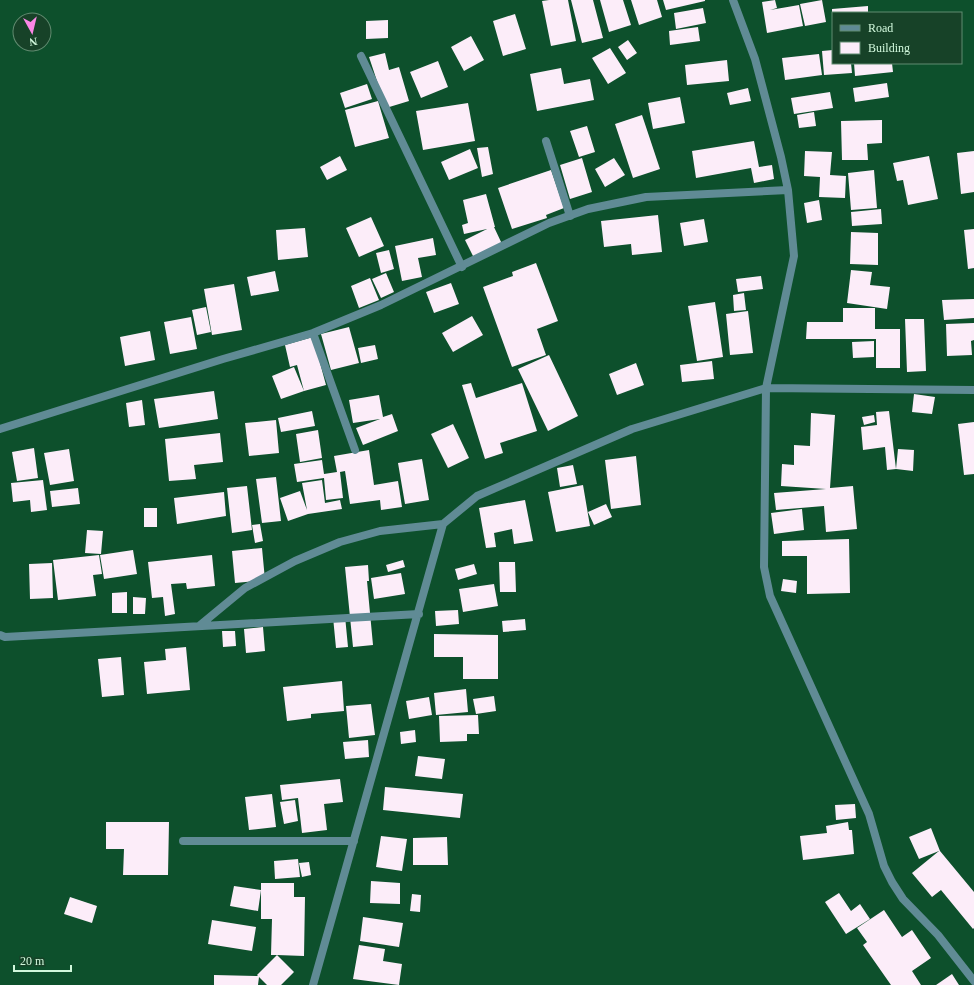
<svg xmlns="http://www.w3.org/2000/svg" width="974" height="985" viewBox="0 0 974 985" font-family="Georgia,serif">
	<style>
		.building { fill: #fcedf9 }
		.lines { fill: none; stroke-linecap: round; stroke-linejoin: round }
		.service { stroke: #608b95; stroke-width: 8 }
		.minor { stroke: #608b95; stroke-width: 8 }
	</style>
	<rect width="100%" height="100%" fill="#0d502c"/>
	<path class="building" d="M549 0H568L576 41 551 46 542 1Z
		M571 0H593L603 38 582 43Z
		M600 0H623L631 25 609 32Z
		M631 0H657L662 17 639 25Z
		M663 0H705V1L666 10Z
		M775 0 777 8 770 10 799 5 803 26 767 33 762 2Z
		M822 0 826 22 805 26 800 4Z
		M868 6V13H832V9Z
		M703 8 706 23 676 29 674 13Z
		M515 14 526 49 503 56 493 21Z
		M388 20V38L366 39V21Z
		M698 27 700 41 670 45 669 31Z
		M471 36 484 60 464 71 451 47Z
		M628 40 637 53 627 60 618 47Z
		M610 48 626 73 608 84 592 58Z
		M833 50V63H851L852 73 824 75 822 51Z
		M385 53 389 70 399 67 409 101 386 108 369 57Z
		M819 54 822 75 785 80 782 58Z
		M727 60 729 81 687 85 685 65Z
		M438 61 448 87 421 98 410 72Z
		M854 63H892L893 72 855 76Z
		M561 68 564 84 590 79 594 100 537 111 530 74Z
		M887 83 889 97 855 102 853 88Z
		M367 84 372 99 345 108 340 93Z
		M748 88 751 101 730 105 727 93Z
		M830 92 833 108 794 114 791 98Z
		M680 97 685 123 653 129 648 103Z
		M378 101 389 138 355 147 345 110Z
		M468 103 475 141 423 150 416 111Z
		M814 112 816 126 799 128 797 115Z
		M642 115 660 169 633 178 615 124Z
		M882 120V143L867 144 868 160H842L841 121Z
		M587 126 595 152 579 157 570 131Z
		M754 141 759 167 772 165 774 179 754 183 751 168 696 178 692 151Z
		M488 147 493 174 482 177 477 148Z
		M470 149 478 168 449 180 441 162Z
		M805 151 832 152 830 175 846 176 845 198 819 197 820 177 804 176Z
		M974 151V192L961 194 957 153Z
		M340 156 347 170 327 180 320 167Z
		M929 156 938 199 908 205 903 180 897 181 893 163Z
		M582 158 592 192 570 199 560 165Z
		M614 158 625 175 605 187 595 169Z
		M551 170 564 208 546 215 547 218 512 229 498 188Z
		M874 170 877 208 851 210 848 173Z
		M486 194 495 227H494L502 244 474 258 465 240 487 229 464 234 462 225 468 223 463 200Z
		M819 200 822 220 807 223 804 203Z
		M881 209 882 224 852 226 851 212Z
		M658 215 662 252 632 255 631 244 604 247 601 221Z
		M371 217 384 246 359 257 346 228Z
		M704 219 708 242 684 246 680 223Z
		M305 228 308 257 278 260 276 230Z
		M974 229V268L968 269 964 230Z
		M851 232 878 233V265L850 264Z
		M433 238 436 255 418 258 422 277 402 281 395 246Z
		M389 250 394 269 381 273 376 253Z
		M536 263 558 321 537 329 546 355 512 367 483 287 513 276 512 272Z
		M851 270 872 272 870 285 890 287 887 309 847 303Z
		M275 271 279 291 251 296 247 277Z
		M386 273 394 292 381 298 372 279Z
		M761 276 763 289 738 292 736 279Z
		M370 278 379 300 359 308 351 286Z
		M451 283 459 304 434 313 426 292Z
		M234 284 242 330 212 335 204 289Z
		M744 293 746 310 734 311 733 295Z
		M974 299V318L944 320 942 300Z
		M715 302 723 357 697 361 688 306Z
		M206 307 211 332 197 335 192 310Z
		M843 308H875V329H900V368H876V339H806L807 322H843Z
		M748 311 753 353 730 355 726 314Z
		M472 316 483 335 453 352 442 333Z
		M191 317 197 349 170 354 164 322Z
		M905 319H924L926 371 907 372Z
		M974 323V340L971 341 972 355 947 356 946 324Z
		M349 327 359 363 331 370 321 334Z
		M150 331 155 360 125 366 120 337Z
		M313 337 326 385 304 391 297 365 290 367 285 345Z
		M874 341V357L853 358 852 342Z
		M375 345 378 359 361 363 358 348Z
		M549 355 578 416 548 431 518 369Z
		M712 361 714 379 682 382 680 365Z
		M636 363 644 385 617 395 609 374Z
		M294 367 304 391 281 399 272 376Z
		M471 383 476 398 522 383 537 431 500 443 503 453 485 459 462 385Z
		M214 391 218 419 159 428 154 399Z
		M914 394 935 397 932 414 912 412Z
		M379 395 383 417 392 414 398 431 363 445 356 428 380 419 353 423 349 400Z
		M142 400 145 425 129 427 126 403Z
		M312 411 315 426 281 432 278 418Z
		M889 411 896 469 887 470 885 447 863 450 861 427 877 425 876 412Z
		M811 413 835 415 830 488 853 486 857 529 826 532 824 506 776 510 774 493 826 489 781 486 782 464 794 465V445L810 446Z
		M874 415 875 422 864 425 862 417Z
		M276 420 279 453 249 456 245 423Z
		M974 422V474L964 475 958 424Z
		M453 424 469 458 448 468 431 434Z
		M318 430 322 458 300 462 296 434Z
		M220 433 223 462 194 465 196 479 169 481 165 439Z
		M34 448 38 478 17 481 12 452Z
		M69 449 74 481 50 485 44 453Z
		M898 449 914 450 913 471 896 469Z
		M369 450 374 485 398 481 402 507 381 510 380 500 350 504 345 471 340 472 343 498 326 500 324 478 297 482 294 464 322 460 324 474 337 472 334 456Z
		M636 456 641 505 611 509 605 460Z
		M422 459 429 500 405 504 398 463Z
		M573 465 577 484 560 487 557 468Z
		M276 477 281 521 262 523 256 479Z
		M43 480 47 510 31 512 30 500 13 502 11 483Z
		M322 480 325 503 340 500 342 509 308 514 288 521 280 498 300 491 307 510 302 483Z
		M583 485 590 526 556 532 548 492Z
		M247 486 252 530 232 533 227 488Z
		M78 488 80 504 52 507 50 491Z
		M224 492 226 516 177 524 174 498Z
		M525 500 533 541 514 544 512 529 494 533 496 547 486 548 479 508Z
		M606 504 612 517 594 525 588 512Z
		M144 508H157V527H144Z
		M802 509 804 530 774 534 771 513Z
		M260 524 263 541 255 543 252 525Z
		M87 530 103 531 101 554 85 553Z
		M849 539 850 593 807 594V556H782V541Z
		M262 548 265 580 235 583 232 551Z
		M133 550 137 574 104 579 100 555Z
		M99 555 102 574 93 575 96 596 58 600 53 560Z
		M212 555 215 586 187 589 186 583 171 584 175 614 165 616 163 597 152 598 148 562Z
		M403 560 405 567 388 572 386 565Z
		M499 562H515L516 592H500Z
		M52 563 53 598 30 599 29 564Z
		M474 564 477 574 458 580 455 569Z
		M368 565 369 581H367L373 645 353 647 345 567Z
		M401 573 405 594 374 599 371 578Z
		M783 579 797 581 796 593 781 591Z
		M494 584 498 606 463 612 459 589Z
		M127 592V613H112V593Z
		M133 597 146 598 145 614H133Z
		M458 610 459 624 436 626 435 611Z
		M345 616 348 647 336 648 333 617Z
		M525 619 526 630 503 632 502 621Z
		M263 627 265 651 246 653 244 629Z
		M222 631H235L236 646 223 647Z
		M434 634 498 635V679H463V657H434Z
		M186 647 190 690 147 694 144 662 166 660 165 649Z
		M121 657 124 695 102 697 98 659Z
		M342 681 344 711 311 714V718L287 721 283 687Z
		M466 689 468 712 436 715 434 693Z
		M494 696 496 711 476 714 473 699Z
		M429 697 432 715 409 719 406 701Z
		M371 704 375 735 349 738 346 706Z
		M478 715 479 734H467V741L440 742 439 716Z
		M415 730 416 742 401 744 400 732Z
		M368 740 369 757 345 759 343 742Z
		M418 756 445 759 442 779 415 776Z
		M340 779 343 802 324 804 327 830 302 833 298 798 282 800 280 785Z
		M385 787 463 794 460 818 383 810Z
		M272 794 276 827 249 830 245 797Z
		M295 800 298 821 284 824 280 802Z
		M855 804 856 818 836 820 835 805Z
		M106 822H169L168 875H123L124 849H106Z
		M848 822 849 830H852L854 854 803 860 800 836 827 833 826 826Z
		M931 828 940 851 974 892V928L973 929 941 890 932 897 912 873 939 851 919 859 909 837Z
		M381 836 407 839 402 871 376 867Z
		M447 837 448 865H413V838Z
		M298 859 300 877 275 879 274 861Z
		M309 862 311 875 302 877 299 863Z
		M371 881 400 883V904L370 903Z
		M261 883H294V897H305L304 956 277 955 294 972 281 985H267L259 977 258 985H214V975L258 976 257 975 277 955H271L272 919H261Z
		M234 886 261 890 258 911 230 906Z
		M839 893 851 911 860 904 870 919 846 934 825 902Z
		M412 894 421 895 420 912 410 911Z
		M70 897 97 906 92 923 64 914Z
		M884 910 902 937 912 930 931 958 912 971 921 985H891L863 945 867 942 857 928Z
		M363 917 403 923 399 947 360 941Z
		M212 920 256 927 252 951 208 944Z
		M359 945 385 949 383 961 402 964 399 985 353 979Z
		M952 974 959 985H936Z"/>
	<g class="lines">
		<path class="service" d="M361 56 462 267
			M546 141 570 216"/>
		<path class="minor" d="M733 0 755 59 781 157 788 190 794 256 766 388 764 567 770 596 869 814 884 866 892 882 903 899 938 935 974 981
			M313 333 355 450
			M0 429 223 359 313 333 381 305 549 223 588 209 646 197 788 190
			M199 626 245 588 295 561 340 542 380 531 443 524
			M0 635 5 637 419 614
			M183 841H354
			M313 985 443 524 477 496 632 429 766 388 974 390"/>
	</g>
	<rect x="832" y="12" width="130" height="52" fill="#174228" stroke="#618b70"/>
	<rect x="840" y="25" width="20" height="6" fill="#608b95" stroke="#618b70"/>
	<text x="868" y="32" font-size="12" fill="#d1f8dc">Road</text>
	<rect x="840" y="42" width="20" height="12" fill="#fcedf9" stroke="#618b70"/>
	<text x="868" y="52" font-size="12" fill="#d1f8dc">Building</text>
	<g transform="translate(32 32) rotate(172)"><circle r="19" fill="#174228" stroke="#618b70"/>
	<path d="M0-3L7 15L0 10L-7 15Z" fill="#fb87e6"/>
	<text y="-6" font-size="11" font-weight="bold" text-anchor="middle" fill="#d1f8dc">N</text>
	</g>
	<path d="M14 965v6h57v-6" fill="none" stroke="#d1f8dc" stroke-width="2"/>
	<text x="20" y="965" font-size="12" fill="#d1f8dc" stroke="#174228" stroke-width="3" paint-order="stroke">20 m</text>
</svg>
